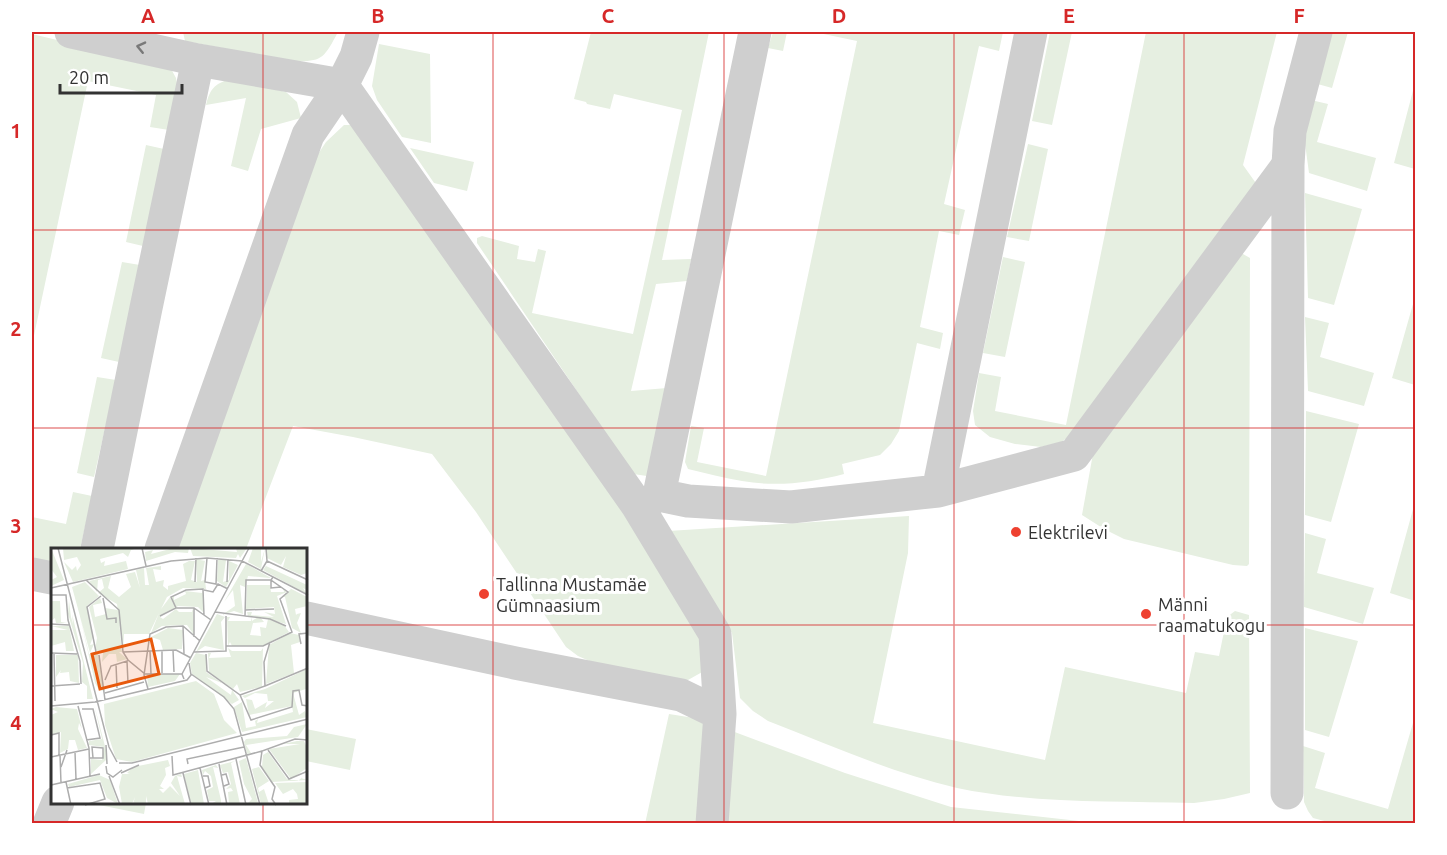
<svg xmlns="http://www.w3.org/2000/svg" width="1447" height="855" viewBox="0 0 1447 855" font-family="Ubuntu,sans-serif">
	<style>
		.green { fill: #e6efe1 }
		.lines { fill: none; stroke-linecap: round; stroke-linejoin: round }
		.street { stroke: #cfcfcf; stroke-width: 33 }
		.oneway { stroke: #797979 }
		.grid { fill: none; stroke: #d62828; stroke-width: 1.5; stroke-opacity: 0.55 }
		.poi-dot { fill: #ee4130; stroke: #fff; stroke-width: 2 }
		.labels { text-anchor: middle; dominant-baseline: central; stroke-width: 6; stroke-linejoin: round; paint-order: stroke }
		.poi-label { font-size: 18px; fill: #323232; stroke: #fff; text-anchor: start }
		.inset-road { fill: none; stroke: #adadad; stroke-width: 1.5 }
		.view { fill: #e8590c; fill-opacity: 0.15; stroke: #e8590c; stroke-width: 3 }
		.inset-edge { fill: none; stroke: #323232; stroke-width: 3 }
		.neatline { fill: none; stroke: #d62828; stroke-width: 2 }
		.grid-label { font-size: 20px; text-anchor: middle; font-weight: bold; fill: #d62828 }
	</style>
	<rect width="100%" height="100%" fill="#fff"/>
	<path class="green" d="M183 32H338C323 60 322 62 290 61L185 41Z
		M591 32H722H709L662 260 691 259 687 281 656 284 631 391 667 388 647 476 633 474 477 243V238L482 236 519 246 517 259 535 262 538 249 546 251 532 313 633 334 682 110 614 94 610 109 587 104 586 102 574 99Z
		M773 32H787L783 51 768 48Z
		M814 32H1003L999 51 979 46 944 204 965 210 959 235 939 231 920 327 943 333 940 349 917 343 899 431 891 444 880 455 842 464 844 474C810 483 776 487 742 481 724 478 706 473 688 469L685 462 691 426 704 428 697 462 766 476 857 41Z
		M1050 32H1072L1052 125 1032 121Z
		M1146 32H1277L1243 165 1258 186 1075 433 1061 442 1041 447 1015 444 990 437 975 425 973 411 979 373 1001 377 995 411 1066 425Z
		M1328 32H1348L1332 88 1314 83Z
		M32 34 170 67 176 78 178 89 169 130 150 127 156 95 88 81 32 345Z
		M379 44 430 54 431 143 402 137 377 100 372 86Z
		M230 79 286 92 297 102 301 118 261 129 248 171 231 166 246 98 206 105C210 89 214 84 230 79Z
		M1415 83 1416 169H1415L1394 163Z
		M1311 100 1328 104 1317 142 1376 158 1367 191 1309 173 1304 136Z
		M344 125H353L626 513 706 637 704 671 688 680 677 679 594 663 578 656 566 647 476 512 432 454 353 437 293 426 246 549H177L314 160 326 142Z
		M1028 144 1048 149 1029 241 1007 237Z
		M146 145 164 149 143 246 126 242Z
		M410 148 474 162 467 191 434 183Z
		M1305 193 1362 209 1334 305 1308 298Z
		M1237 253 1243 254 1250 258 1249 564 1247 566 1233 565 1124 539 1104 529 1082 515 1094 448Z
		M1003 257 1025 262 1005 357 983 353Z
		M122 262 140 265 119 362 101 358Z
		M1415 297V385L1392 378Z
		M1305 317 1329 323 1320 357 1374 373 1364 406 1308 391Z
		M97 377 116 380 94 477 77 473Z
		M1306 411 1359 424 1331 522 1305 515Z
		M73 492 92 496 80 549H52V566L32 562V517L66 524Z
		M1415 502 1416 601H1415L1390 593Z
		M909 516 908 553 873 723 1045 760 1065 667 1186 693 1195 652 1219 656 1227 617 1235 611 1249 615 1250 793 1224 799 1194 803C1116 801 1034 804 957 788 892 773 830 745 768 721L753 711 740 698 732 633 668 531Z
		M1305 533 1326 539 1317 573 1374 588 1363 624 1304 607Z
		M1305 628 1358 641 1329 737 1305 730Z
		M669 714 707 720 698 823 645 824Z
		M1415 716V823H1332L1313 818 1308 811 1304 802 1303 746 1325 753 1315 788 1388 809Z
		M306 729 356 739 350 770 306 761Z
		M732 731 845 773 951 807 1079 821 1157 823 726 824Z
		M89 803H146L144 814Z"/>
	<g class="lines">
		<path class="street" d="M71 32 198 60 342 85 637 505 715 634 720 714 712 824
			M755 32 659 495 688 501 791 507 938 491 1074 455 1288 165
			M938 491 1031 32
			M97 549 146 308 198 60
			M161 549 308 135 342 85 356 57 363 32
			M32 574 52 578
			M306 618 515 663 681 695 720 714
			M1287 793 1288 165 1290 131 1316 32
			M49 824 58 802"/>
	</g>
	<defs><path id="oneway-chevron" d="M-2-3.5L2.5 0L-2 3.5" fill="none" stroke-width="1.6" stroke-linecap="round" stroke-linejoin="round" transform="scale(1.5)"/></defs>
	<use class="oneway" href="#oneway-chevron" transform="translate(141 47) rotate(-167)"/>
	<path class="grid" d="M263 32V549M493 32V824M724 32V824M954 32V824M1184 32V824M32 230H1416M32 428H1416M32 625H52M306 625H1416M263 802V824"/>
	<g class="poi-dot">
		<circle cx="1016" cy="532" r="6"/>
		<circle cx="484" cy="594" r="6"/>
		<circle cx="1146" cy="614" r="6"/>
	</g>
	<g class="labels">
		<g class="poi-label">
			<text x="1028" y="532">Elektrilevi</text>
			<text x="496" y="584">Tallinna Mustamäe<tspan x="496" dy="21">Gümnaasium</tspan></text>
			<text x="1158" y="604">Männi<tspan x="1158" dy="21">raamatukogu</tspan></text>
		</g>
	</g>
	<g transform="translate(51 548)">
		<rect width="256" height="256" fill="#fff"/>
		<path d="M0 0 13 32 0 38V32L6 29 0 21ZM12 0H87L80 2 77 9 72 5 49 11 50 15 54 13 53 18 75 13 77 21 22 34 13 14 21 22 25 18 26 23 30 17 26 9 13 12ZM123 0H138L137 5 124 4 95 13 94 4 102 2 100 6ZM139 0 186 4 185 0H196L189 10 187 6 185 10 142 8ZM202 0H210V14L214 0 210 21 197 14ZM242 0 256 2V25L250 27 232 19 235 8 230 17 216 10V0ZM145 11 155 12 149 13H154L150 33 154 32 155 41 132 40 116 49 110 61 119 49 123 57 121 49 123 48V52L135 46 134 43 151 45 152 42 153 65 147 59 127 58 109 69 112 71 125 61 128 64H141L142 60 143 87 136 77H130L111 78 100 85 108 65 98 86H73L72 104 66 56 47 45 53 40 51 31 47 32 46 44 38 33 60 28 57 40 68 49 80 39 75 26 84 24 89 40 85 22 93 20 94 37H98L95 20 110 18V22L102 21 105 34 113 32 112 38 117 42V38L135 33 132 16 138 13H144L140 32 146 34ZM167 12H175L172 34 178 32V13L187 17 175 39 166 33ZM217 15 215 18 256 37V42L252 40 256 46 212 22ZM195 16 220 30 197 28 194 39 189 37 192 66 183 63 171 67 184 58 182 42 173 54ZM221 31 256 49V58L244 61 245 67 246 66 250 65 246 75 250 85 241 80 234 49H231L240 41ZM34 34 48 48 36 58 42 89 39 97 43 96 39 105 21 39ZM196 37H219L220 44H233L232 40 236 44 226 48 235 76 209 69 213 74 202 75 199 87 210 88 209 79 215 80 217 71 233 77 238 84 211 98H181L179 94 177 98 176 69H179L177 73H200V69L201 73 207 69 197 68 196 64H201L200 67 223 69 213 64 224 66 223 59 195 61ZM49 50 51 55 42 57 44 69 55 66 54 60 67 62 71 104H68L76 111 66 114 65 106H58L51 114 52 105 44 102 46 90 38 59ZM0 53H9L10 74 16 75H5L4 70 0 73ZM18 53 20 69 22 76 21 66 42 151H36V138L31 134 32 115 17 66ZM28 64 38 106H47L54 143 48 142 44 135ZM166 66 174 69 170 74 173 102 154 98 145 104ZM0 78H18L23 103H15L14 94 0 98V82H17ZM117 80 132 82 131 101 112 102 109 92 100 89ZM239 85 248 87 249 94 240 97 243 125 215 136 218 97ZM177 100 181 103H210L212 100 211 139 189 144 186 136 182 141 158 124 157 105H160L158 110 180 109ZM145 105 155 107V124L171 135 155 129 180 147 181 142 188 152 181 156 141 126 139 115ZM5 107H27L28 135 19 133 18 124 9 125 10 122 5 129ZM256 121V149L255 141 242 145 248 167 254 163 256 169 191 184 183 159 191 154 195 180 205 178 204 173 207 171 206 175 242 164 241 158 198 167 195 151 201 152 204 161 216 154 214 160 223 153H217L216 146 225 147 204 145 194 150 191 148 214 141ZM96 126H129L124 133 97 139ZM145 133 163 146 173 172 186 185 81 214 65 211 54 177 53 156ZM43 156 55 202V212L40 226V211L51 212 53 199 38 197V193L51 191ZM5 159 26 161 31 181 28 175 27 181 36 200 27 202 24 192H18L17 201 9 205 10 184 0 187V167L7 164 0 161ZM256 176 247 189 195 197 200 205 196 206 193 194 195 191 236 188 243 179ZM246 193H253L256 200V220L240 231 218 201 249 196H232ZM217 204 236 231 247 233 256 225 250 230 256 232 221 234 211 219 212 207ZM195 210 207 255 206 256H196L201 251 193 236 188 213ZM117 212 119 218 114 220 115 227 109 238 113 241H108L112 245 119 238 129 248 120 235 124 228 130 226 131 229 126 228 134 256H97L95 248V256H82L84 249 81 256H71L68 239 71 226H79L76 225 82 219ZM184 213 180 215 189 256H178L177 244 182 243 180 240 175 241 180 236 177 224 172 225 169 217ZM165 217 167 220 162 219 170 252V256H160L165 253H158L156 242 162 239 160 228 154 223 152 227 151 222ZM208 219 218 233 207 240 208 244 213 241 218 256H210L201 221ZM147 222 153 256H140L133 226ZM48 227 59 232 67 256 56 250 49 232 18 239 17 236ZM256 234V256H238V252L247 251 246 246 242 241 232 246 224 235Z" fill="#e6efe1"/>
		<path class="inset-road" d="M7 0 58 199 66 214M91 0 95 18M156 10 154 34 165 36 166 10M216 13 257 32M210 23 216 13 215 0M35 32 68 62 72 104 77 112 94 126H131M144 34 145 10M176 34 177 11M0 40 120 13 156 10 191 13 257 47M153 42 162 44 167 36 177 41M0 47H15L17 72 29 113 30 136M52 50 56 71 65 70V75M125 60H143L160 72M143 60V89M194 62 223 61M164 64 194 68 195 32H220V40L230 39M109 68 125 60 120 49 135 42 152 41 153 67M194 68 219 71 235 78M0 76 18 77M132 78 133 106M250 96 248 86 257 85M175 98H212L241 84 229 51 237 44 220 32 222 29M111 102V125M122 102 123 124M99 103 100 126M45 104 36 59 50 48M72 104 125 102 140 110M143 104 175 103V68M0 105 26 106M3 105 4 153M155 106 156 123 189 147 200 172 241 159 242 143 248 142 251 157 257 158M48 107 54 152M65 116 66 140M140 126 173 149 183 161 209 257M133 131 131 126 198 0M54 132 60 118 76 113 77 135M0 138 29 136M214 138 257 120M97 141 93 127 99 86 115 79 132 78 149 93M54 145 93 134M189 147 214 138 213 114 219 94M44 154 136 132 140 127 138 115M0 158 44 154M27 158 38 200 39 228M31 161H42L49 190 35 192M0 187 8 185V208M55 197 56 216M217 202 238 231 257 223M24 204 25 231M9 207 10 235M121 208 122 227 211 203M0 209 38 201M38 210H52V200L41 199 42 210M185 211 195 257M68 215H81L257 171M137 216 136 211 193 199M168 216 176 257M55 218 56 225 62 229 71 222M10 219 16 202M149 220 158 257M70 225 88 217M132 225 140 257M171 227 175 226 178 236 173 238M58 228 69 257M152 228H157L159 238 154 240M15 234 20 257M0 237 49 226M16 240 49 235 54 251 34 257M225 257 221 251 224 239 209 217 211 203 244 191 257 192"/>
		<path class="view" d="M100 91 108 126 49 141 41 106Z"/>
		<rect width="256" height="256" class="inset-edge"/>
	</g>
	<rect width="1447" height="855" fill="none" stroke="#ffffff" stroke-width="66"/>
	<path d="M60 84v9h122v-9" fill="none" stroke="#323232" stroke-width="3"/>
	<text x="69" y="84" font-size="18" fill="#323232" stroke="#ffffff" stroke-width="4.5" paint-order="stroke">20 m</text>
	<rect x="33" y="33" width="1381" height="789" class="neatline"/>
	<g class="grid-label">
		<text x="148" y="23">A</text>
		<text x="378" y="23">B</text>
		<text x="608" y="23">C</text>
		<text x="839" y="23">D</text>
		<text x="1069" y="23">E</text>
		<text x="1299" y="23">F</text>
		<text x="16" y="138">1</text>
		<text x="16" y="336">2</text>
		<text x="16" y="533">3</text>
		<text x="16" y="730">4</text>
	</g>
</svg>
